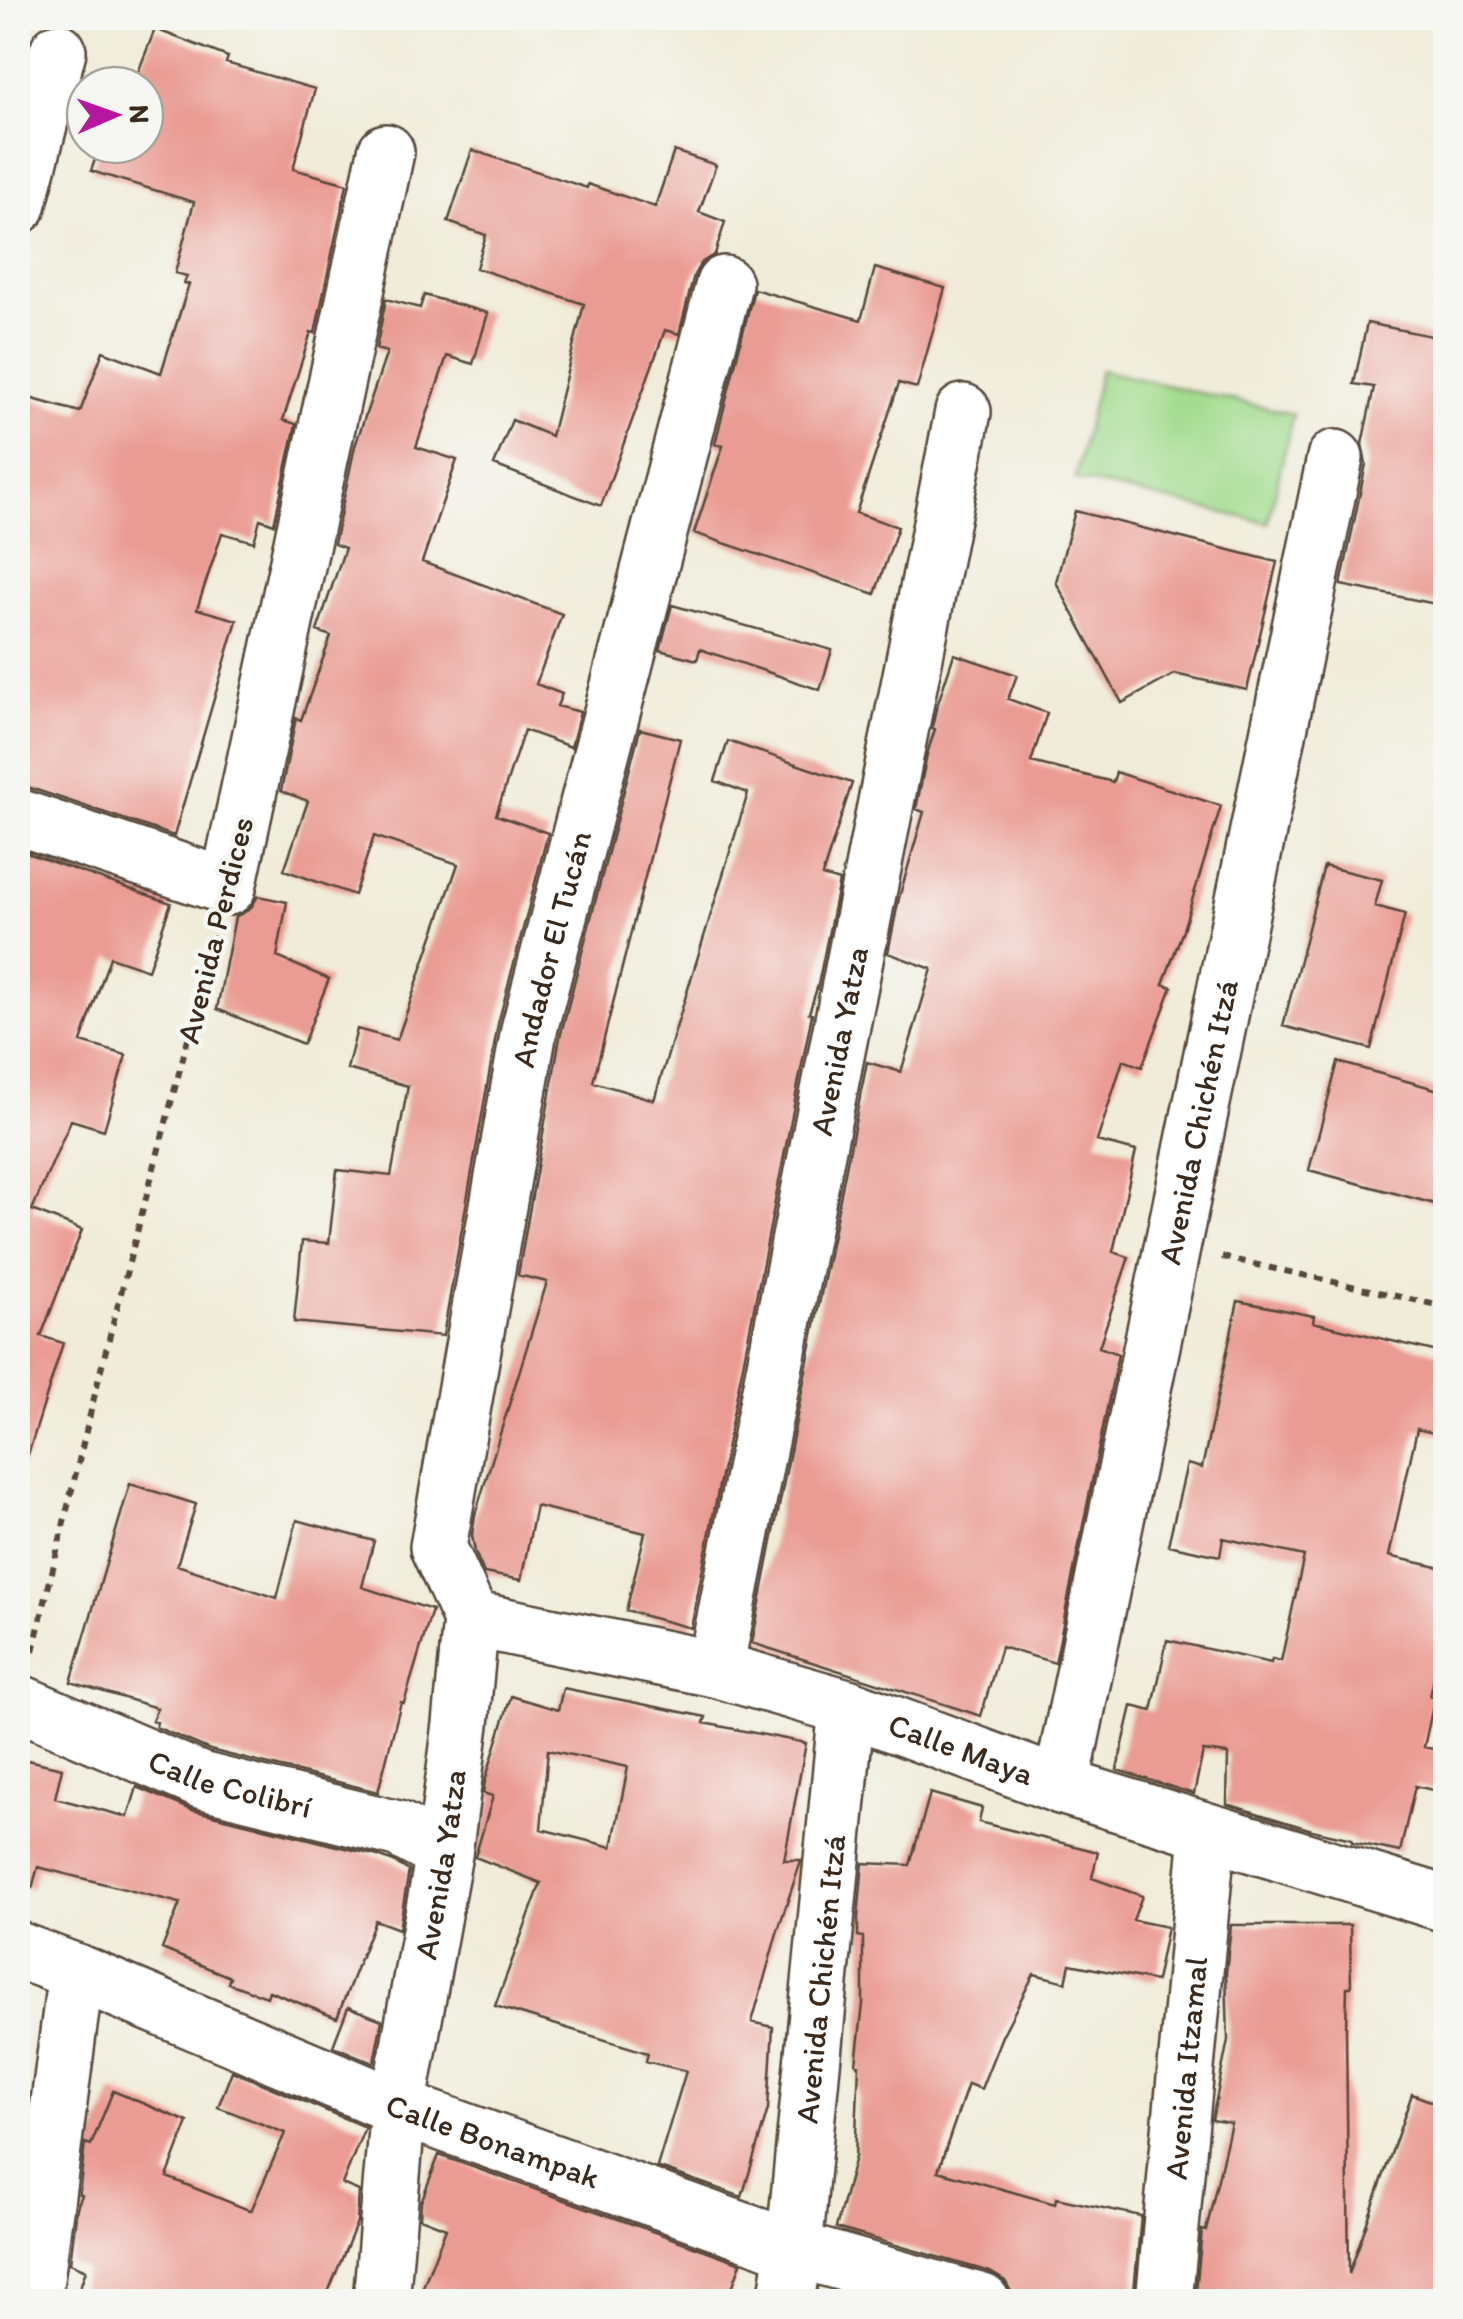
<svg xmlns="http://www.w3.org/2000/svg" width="1463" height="2319" viewBox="0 0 1463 2319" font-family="Itim,sans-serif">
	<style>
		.green { fill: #a2dc8e; stroke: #6e8356; stroke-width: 2.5 }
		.building { fill: #ea9b93; fill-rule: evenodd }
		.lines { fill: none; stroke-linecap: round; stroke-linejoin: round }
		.street-casing { stroke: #56473a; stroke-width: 60 }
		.path { stroke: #56473a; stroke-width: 6; stroke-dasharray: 8 8; stroke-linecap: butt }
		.street { stroke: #fff; stroke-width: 55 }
		.labels { text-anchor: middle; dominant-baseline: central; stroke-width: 9; stroke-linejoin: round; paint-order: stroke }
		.street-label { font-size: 32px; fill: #3b2a1e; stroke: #f6f6f2 }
	</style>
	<rect width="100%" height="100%" fill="#f6f6f2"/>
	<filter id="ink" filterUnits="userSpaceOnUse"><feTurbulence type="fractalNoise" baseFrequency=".01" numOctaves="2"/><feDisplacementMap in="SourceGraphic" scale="20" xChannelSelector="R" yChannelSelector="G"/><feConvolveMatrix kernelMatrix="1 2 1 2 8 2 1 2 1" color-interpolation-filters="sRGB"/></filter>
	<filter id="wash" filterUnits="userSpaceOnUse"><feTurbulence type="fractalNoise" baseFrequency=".0048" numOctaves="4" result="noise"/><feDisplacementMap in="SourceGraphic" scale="40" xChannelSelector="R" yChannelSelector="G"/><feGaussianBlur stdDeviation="2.25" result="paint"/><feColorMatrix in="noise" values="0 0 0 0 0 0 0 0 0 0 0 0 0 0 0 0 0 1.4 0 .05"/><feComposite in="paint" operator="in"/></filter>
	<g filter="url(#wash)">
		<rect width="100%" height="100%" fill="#f0ecd9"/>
		<path class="green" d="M1100 370 1293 414 1268 523 1075 479Z"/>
		<g id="blocks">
			<path class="building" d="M155 29 228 57 226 63 315 89 293 169 347 184 315 333 311 332 283 420 296 424 274 524 260 519 254 542 222 533 197 609 237 620 174 836 28 787H18V395L80 412 103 351 161 373 189 284 184 283 187 276 175 273 194 202 91 171 100 145H145V85H133Z
				M82 82 90 85H85V129L71 125Z
				M472 150 587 188 588 184 655 207 674 151 716 165 699 212 725 222 715 254 701 263 694 275 679 334 665 330 601 506 494 465 512 420 551 436 584 304 476 268 486 235 448 222Z
				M875 268 945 288 917 388 899 383 856 513 898 527 875 594 694 533 723 446 715 444 754 289 861 320Z
				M424 295 488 313 473 364 447 356 416 447 457 460 422 562 562 614 536 684 562 694 557 706 580 712 571 747 524 730 496 815 548 833 498 1024 443 1336 294 1322 302 1241 329 1243 337 1170 391 1176 408 1086 347 1069 357 1029 397 1040 458 864 374 836 354 895 284 870 308 801 281 791 296 718 301 720 331 636 317 631 345 548 334 544 355 446 387 352 376 349 386 299 420 308Z
				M1367 323 1446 339V606L1341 585 1366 464 1362 444 1374 387 1354 384Z
				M1075 511 1277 562 1247 690 1175 674 1122 703 1056 582Z
				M672 605 832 650 820 690 700 649 697 660 660 650Z
				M954 654 1017 675 1008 699 1047 713 1031 762 1113 782 1116 772 1221 806 1182 933 1163 984 1172 987 1142 1067 1123 1060 1097 1141 1136 1151 1113 1252 1129 1257 1099 1347 1118 1354 1055 1663 1001 1647 981 1716 752 1643 867 1062 901 1072 932 969 888 953 899 898 924 812 916 809 927 754 935 729 932 728 936 709Z
				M640 729 680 739 593 1082 654 1100 748 793 715 781 728 741 852 783 822 876 839 881 818 985 809 1013 812 1014 691 1628 626 1611 645 1533 536 1506 521 1580 484 1573 475 1552 472 1535 475 1515 547 1282 518 1275 560 1037Z
				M18 850 171 903 148 970 110 957 81 1042 126 1055 104 1130 71 1120 32 1210 82 1230 41 1336 63 1343 27 1458 18 1456Z
				M1324 866 1382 880 1375 906 1405 914 1371 1049 1283 1026Z
				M258 896 287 902 277 957 329 979 303 1044 217 1009 235 917 250 909Z
				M1338 1062 1446 1092V1207L1309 1170Z
				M1238 1301 1314 1316 1313 1322 1446 1354V1436L1417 1429 1389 1556 1446 1569V1626L1430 1696 1435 1697 1424 1747 1446 1752V1793L1415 1786 1400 1852 1352 1842V1839L1312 1830 1227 1804 1228 1754 1203 1751 1194 1794 1117 1770 1132 1706 1152 1711 1167 1640 1271 1663 1272 1659 1281 1661 1304 1556 1223 1538 1220 1556 1168 1545 1187 1464 1202 1468Z
				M130 1484 196 1504 177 1565 277 1598 297 1520 374 1541 362 1587 432 1610 404 1703 401 1702 378 1792 210 1750 156 1727 157 1722 152 1721 157 1708 71 1682Z
				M563 1688 706 1717 704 1723 806 1743 784 1860H801L800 1864 777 1933 752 2022 773 2027 768 2109 742 2197 657 2167 686 2071 646 2061 648 2053 495 2006 541 1883 475 1857 493 1796 483 1793 485 1781 511 1696 558 1710ZM548 1750 628 1767 612 1847 541 1829Z
				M18 1758 62 1768 55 1798 128 1817 137 1787 192 1810 378 1856 394 1862 409 1871 399 1929 375 1920 337 2018 269 1991 267 1997 228 1983 230 1977 162 1949 180 1903 38 1867 32 1888 18 1886Z
				M930 1793 982 1808 979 1822 1098 1852 1092 1878 1142 1896 1133 1920 1167 1927 1156 1981 1070 1964 1066 1982 1034 1974 1002 2036 981 2089 968 2084 938 2171 1055 2204 1056 2198 1141 2216 1133 2302H1012V2293L1005 2281 990 2272 836 2228 855 2157 859 2065 856 2064 863 2004V1937L858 1936V1918L863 1863 910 1865Z
				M1231 1925H1350L1351 1987H1347L1346 2028 1349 2274 1412 2094 1446 2107V2302H1195L1202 2230 1206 2231 1231 2123 1212 2120 1228 2040 1226 1973Z
				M348 2007 382 2020 374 2063 333 2046Z
				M232 2071 365 2127 342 2184 359 2191 357 2222 324 2302H75L86 2270 70 2263 77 2207 82 2195 79 2194 85 2143 91 2145 113 2091 188 2122 167 2177 251 2211 285 2133 218 2107Z
				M439 2155 741 2263 727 2302H417L446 2228 420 2218 421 2202Z"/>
		</g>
	</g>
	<g filter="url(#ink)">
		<use href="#blocks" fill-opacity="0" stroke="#56473a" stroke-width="2.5"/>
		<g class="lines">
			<defs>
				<g id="street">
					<path d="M18 206 58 51"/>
					<path d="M18 817 228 887 386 152"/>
					<path id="s1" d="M471 1619 438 1547 529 1030 724 284"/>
					<path id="s2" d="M471 1619 715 1669 847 1707 1061 1786 1446 1904"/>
					<path id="s3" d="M715 1669 963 412"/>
					<path id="s4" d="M18 1702 200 1780 398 1829 444 1854"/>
					<path id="s5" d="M1061 1786 1335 458"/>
					<path id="s6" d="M18 1950 76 1972 398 2107 794 2249 982 2302"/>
					<path d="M33 2302 76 1972"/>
					<path id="s7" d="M381 2302 398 2107 444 1854 461 1724 471 1619"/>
					<path id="s8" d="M786 2302 794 2249 847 1707"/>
					<path id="s9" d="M1164 2302 1208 1833"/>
				</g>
			</defs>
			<use href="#street" class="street-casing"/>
			<path class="path" d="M1222 1257 1446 1307
				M33 1651 101 1369 215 936"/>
			<use href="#street" class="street"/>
		</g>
	</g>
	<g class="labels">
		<g class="street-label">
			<text transform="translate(215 930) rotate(-76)">Avenida Perdices</text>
			<text stroke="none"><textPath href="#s1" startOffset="688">Andador El Tucán</textPath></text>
			<text stroke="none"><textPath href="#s3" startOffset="640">Avenida Yatza</textPath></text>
			<text stroke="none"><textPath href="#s5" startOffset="678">Avenida Chichén Itzá</textPath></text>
			<text stroke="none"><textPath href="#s2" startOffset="508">Calle Maya</textPath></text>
			<text stroke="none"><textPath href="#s4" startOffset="228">Calle Colibrí</textPath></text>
			<text stroke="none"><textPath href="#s7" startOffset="442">Avenida Yatza</textPath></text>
			<text stroke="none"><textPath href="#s8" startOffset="325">Avenida Chichén Itzá</textPath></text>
			<text stroke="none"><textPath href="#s9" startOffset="235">Avenida Itzamal</textPath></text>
			<text stroke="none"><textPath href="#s6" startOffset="512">Calle Bonampak</textPath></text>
		</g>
	</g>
	<rect width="1463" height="2319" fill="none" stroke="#f6f6f2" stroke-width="60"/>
	<g transform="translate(115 115) rotate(88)"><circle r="48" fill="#f6f6f2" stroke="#aba49d" stroke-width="2.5"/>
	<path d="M0-8L18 38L0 25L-18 38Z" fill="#b5179e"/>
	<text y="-15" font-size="28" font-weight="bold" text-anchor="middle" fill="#3b2a1e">N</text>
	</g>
</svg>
